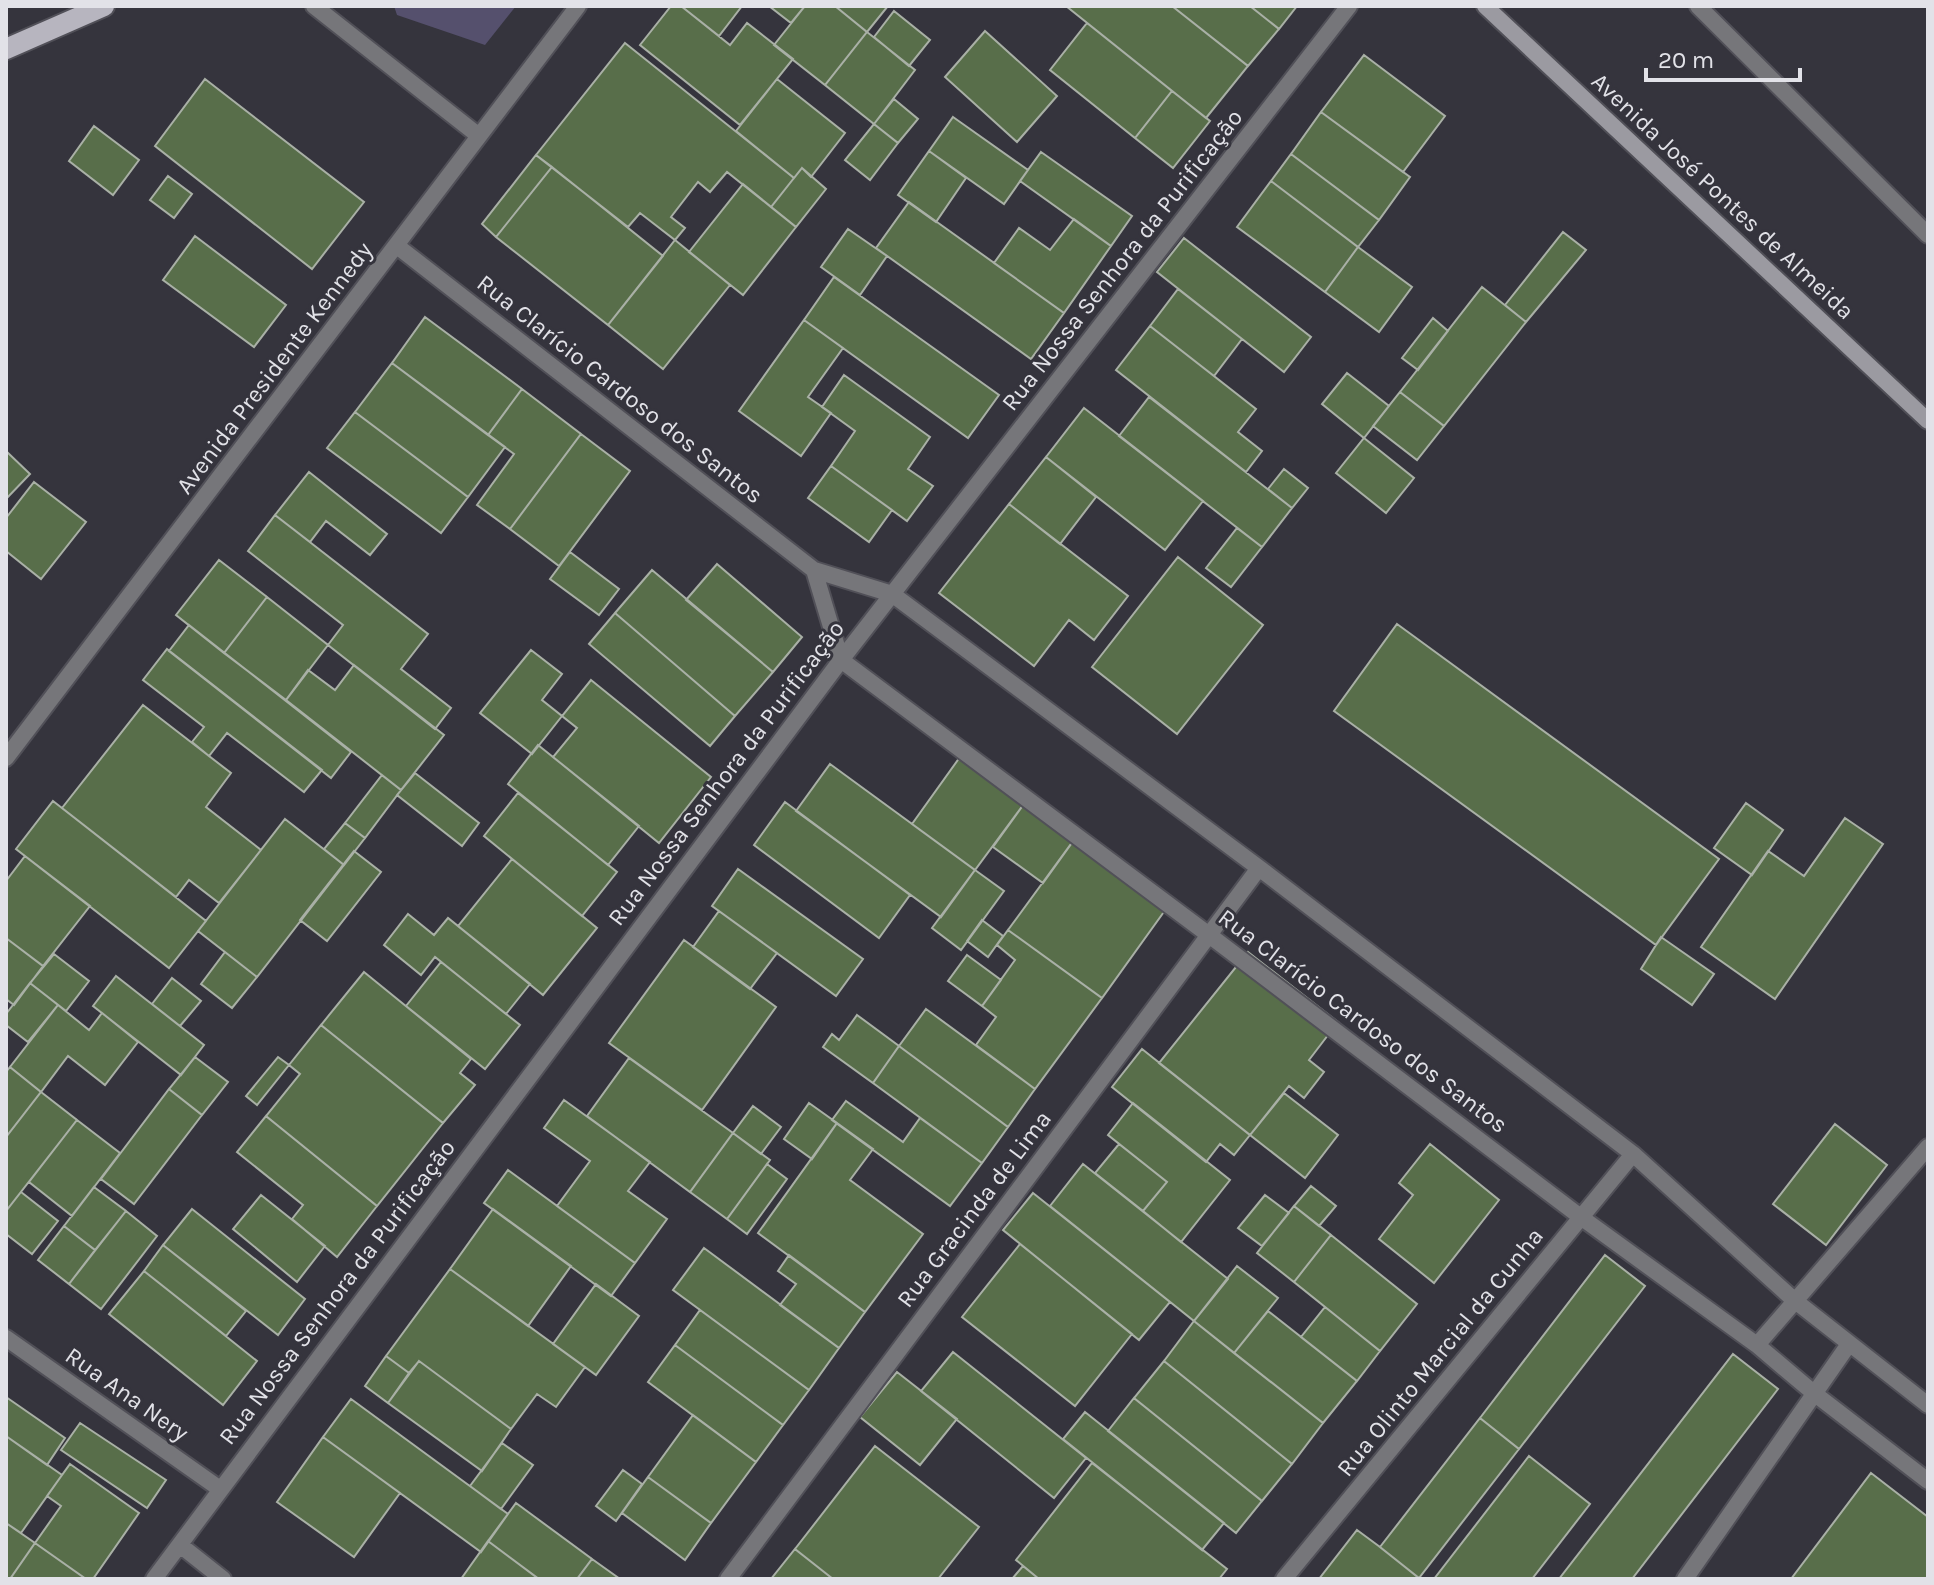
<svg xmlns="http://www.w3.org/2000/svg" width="1934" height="1585" viewBox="0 0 1934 1585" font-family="Karla,sans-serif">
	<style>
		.green { fill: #55506d }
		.building { fill: #586e4a; stroke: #a9b0a6; stroke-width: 2 }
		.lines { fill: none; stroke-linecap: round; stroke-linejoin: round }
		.street-casing { stroke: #515058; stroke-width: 20 }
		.secondary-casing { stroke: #515058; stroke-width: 20 }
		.primary-casing { stroke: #515058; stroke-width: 24 }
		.street { stroke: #76767a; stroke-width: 16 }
		.secondary { stroke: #9b9aa1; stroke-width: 16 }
		.primary { stroke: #b7b5bf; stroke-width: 20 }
		.labels { text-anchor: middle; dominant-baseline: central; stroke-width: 6; stroke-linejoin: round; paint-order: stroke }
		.street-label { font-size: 24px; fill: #e2e2e8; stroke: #35343d }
	</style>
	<rect width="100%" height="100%" fill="#35343d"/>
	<path class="green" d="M394 6H516L485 45 397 15Z"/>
	<path class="building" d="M671 6H681L730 45 747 23 793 59 740 125 640 45Z
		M681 6H742L719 36Z
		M769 6H805L791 23Z
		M805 6H835L867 32 825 85 774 45Z
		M835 6H888L867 32Z
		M1066 6H1172L1248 66 1206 118Z
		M1172 6H1250L1279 29 1248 66Z
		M1250 6H1297L1279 29Z
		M894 11 930 40 909 66 874 37Z
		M1087 23 1172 91 1135 138 1050 70Z
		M985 31 1057 96 1017 142 945 77Z
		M867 32 915 70 874 124 825 85Z
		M625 43 794 178 771 207 727 172 710 192 698 182 671 217 685 228 675 240 640 213 628 227 536 155Z
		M1364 55 1445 116 1403 172 1321 112Z
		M205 79 364 202 312 269 155 146Z
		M777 79 845 133 811 177 802 168 794 178 736 131Z
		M1172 91 1210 121 1173 168 1135 138Z
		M894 99 918 119 898 143 874 124Z
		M1321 112 1410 177 1379 220 1291 154Z
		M953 117 1028 170 1004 204 929 151Z
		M874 124 898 143 870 180 845 160Z
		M94 126 139 160 113 195 69 161Z
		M929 151 966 178 936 222 898 195Z
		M1041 152 1132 216 1111 246 1020 181Z
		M1291 154 1379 220 1358 247 1271 181Z
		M536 155 552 167 496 237 482 224Z
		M552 167 663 256 608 325 496 237Z
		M802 168 826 189 796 227 771 207Z
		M168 176 192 194 174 218 150 200Z
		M1271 181 1358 247 1325 292 1237 227Z
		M743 184 796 227 743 295 689 252Z
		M909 202 1064 313 1031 359 876 248Z
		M1074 219 1111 246 1064 313 994 263 1019 228 1050 250Z
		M848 229 887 256 860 295 821 267Z
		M1563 232 1586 250 1526 322 1505 305Z
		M195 236 286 305 254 347 163 280Z
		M1184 238 1311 337 1284 372 1157 272Z
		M675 240 730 285 663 369 608 325Z
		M1358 247 1412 287 1379 332 1325 292Z
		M834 277 999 395 968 438 804 320Z
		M1482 287 1526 322 1444 426 1400 392Z
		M1178 289 1242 339 1214 376 1150 326Z
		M425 317 522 389 488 435 392 363Z
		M1433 318 1448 331 1418 370 1402 358Z
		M804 320 843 348 808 397 831 413 801 456 739 411Z
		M1150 326 1256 409 1238 432 1262 451 1246 472 1116 370Z
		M392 363 505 447 468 497 355 412Z
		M1347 373 1389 406 1364 438 1322 404Z
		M844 375 930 437 908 469 933 486 907 521 831 466 855 431 822 407Z
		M522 389 581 434 510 529 477 505 514 454 488 435Z
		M1400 392 1444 426 1417 460 1373 426Z
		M1149 397 1292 508 1262 547 1119 436Z
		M1084 408 1203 501 1165 550 1046 457Z
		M355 412 468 497 441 533 327 448Z
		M581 434 630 471 559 566 510 529Z
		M1364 438 1414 478 1386 513 1336 473Z
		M6 451 30 474 6 499Z
		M1046 457 1096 497 1060 544 1009 504Z
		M831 466 892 510 869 542 808 498Z
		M1284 469 1308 488 1292 508 1268 489Z
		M309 472 387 534 370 555 326 521 310 542 275 515Z
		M34 482 86 522 41 579 6 551V518Z
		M1009 504 1128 596 1094 640 1069 620 1034 666 939 593Z
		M275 515 428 634 401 669 451 708 435 729 328 645 343 625 248 551Z
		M1237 528 1262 547 1231 587 1206 568Z
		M570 552 619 589 599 615 550 579Z
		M1178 557 1263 625 1177 734 1092 667Z
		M219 560 267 597 224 653 176 615Z
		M717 564 802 637 773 672 686 600Z
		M652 570 773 672 735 716 615 613Z
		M267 597 328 645 286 700 224 653Z
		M615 613 735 716 710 746 589 644Z
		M1397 624 1719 859 1656 945 1334 711Z
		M189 625 351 752 331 778 169 651Z
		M167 649 322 770 304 792 227 733 209 756 192 742 204 727 143 680Z
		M531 650 562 674 542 700 562 716 532 754 480 713Z
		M354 665 444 735 401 790 286 700 308 670 335 690Z
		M591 680 711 777 659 843 553 757 577 728 562 716Z
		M143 705 231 773 206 807 261 850 219 903 189 880 176 897 62 808Z
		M538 745 639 826 608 865 508 784Z
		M965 750 1029 797 975 870 912 824Z
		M830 764 975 870 941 917 796 811Z
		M415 773 479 823 462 846 397 795Z
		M382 775 401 790 365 838 345 823Z
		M518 793 617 872 582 916 484 836Z
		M1029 797 1079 833 1043 883 993 847Z
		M53 801 206 921 169 968 16 849Z
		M785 802 910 895 879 938 754 845Z
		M1746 803 1783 830 1752 875 1714 848Z
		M1845 818 1883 844 1775 999 1701 947 1768 851 1804 876Z
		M285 819 344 865 257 977 198 931Z
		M345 823 365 838 344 865 324 849Z
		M1079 833 1171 902 1102 998 1008 930Z
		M354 851 381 872 327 941 300 920Z
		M25 856 90 906 43 966 6 938V881Z
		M512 859 597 928 543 995 458 926Z
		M738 869 863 959 836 996 712 906Z
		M975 870 1004 891 961 950 932 928Z
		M719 911 777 953 750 989 693 947Z
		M408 914 434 935 448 918 530 984 506 1014 435 957 421 975 384 945Z
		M982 920 1003 936 988 957 967 941Z
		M1008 930 1102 998 1035 1089 976 1045 996 1017 982 1006 1015 960 997 945Z
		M1661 937 1714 974 1692 1005 1641 969Z
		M6 938 43 966 14 1005 6 999Z
		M684 940 776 1007 702 1110 609 1043Z
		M225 952 257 977 232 1008 201 984Z
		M1248 952 1338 1022 1309 1060 1324 1072 1304 1098 1289 1086 1250 1135 1159 1063Z
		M54 954 89 981 66 1011 30 983Z
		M967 955 1001 980 982 1006 948 981Z
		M441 962 520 1025 485 1069 406 1006Z
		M364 972 471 1059 460 1073 475 1085 443 1123 321 1025Z
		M116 976 204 1045 181 1075 93 1006Z
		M172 978 201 1001 180 1026 152 1004Z
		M30 983 58 1005 28 1042 6 1025V1014Z
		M58 1005 89 1030 102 1013 138 1042 105 1085 68 1056 41 1092 10 1067Z
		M926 1009 1035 1089 1008 1127 899 1046Z
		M857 1015 899 1046 873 1083 823 1047 832 1034 839 1040Z
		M321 1025 443 1123 377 1206 266 1116 300 1074 289 1065Z
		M899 1046 1008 1127 982 1163 873 1083Z
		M1142 1049 1250 1135 1234 1155 1220 1144 1206 1162 1112 1087Z
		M195 1057 228 1082 202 1115 169 1089Z
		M278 1057 289 1065 257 1105 246 1096Z
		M629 1058 733 1133 690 1192 587 1116Z
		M10 1067 41 1092 6 1137V1072Z
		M169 1089 202 1115 134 1204 101 1179Z
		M41 1092 77 1120 6 1211V1137Z
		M1284 1093 1338 1135 1305 1178 1250 1135Z
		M564 1100 650 1162 628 1191 667 1219 635 1263 557 1206 590 1161 544 1128Z
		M846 1101 903 1142 920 1118 982 1163 950 1206 832 1120Z
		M809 1103 837 1123 812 1159 784 1139Z
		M1133 1103 1230 1180 1181 1242 1143 1211 1167 1182 1108 1135Z
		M753 1106 781 1127 761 1154 733 1133Z
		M266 1116 377 1206 337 1257 292 1219 303 1205 237 1152Z
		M77 1120 120 1153 72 1216 29 1182Z
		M837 1123 873 1149 850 1180 923 1234 865 1312 758 1233Z
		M1835 1124 1887 1165 1826 1245 1773 1204Z
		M733 1133 770 1160 727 1219 690 1192Z
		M1119 1144 1167 1182 1143 1211 1095 1173Z
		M1430 1144 1499 1200 1434 1283 1379 1239 1413 1195 1399 1183Z
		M767 1164 787 1179 747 1234 727 1219Z
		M1083 1164 1228 1279 1194 1321 1050 1206Z
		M508 1170 635 1263 611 1296 484 1203Z
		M1311 1186 1336 1206 1319 1226 1294 1206Z
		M94 1187 126 1211 95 1250 64 1226Z
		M21 1192 58 1221 32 1254 6 1234V1211Z
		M1033 1193 1170 1302 1139 1340 1003 1230Z
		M261 1195 325 1246 297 1282 233 1229Z
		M1265 1195 1289 1213 1262 1246 1238 1228Z
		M1294 1206 1331 1235 1294 1282 1257 1253Z
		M192 1209 305 1299 278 1335 163 1245Z
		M493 1209 571 1266 528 1326 450 1269Z
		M126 1211 157 1236 101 1309 69 1284Z
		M64 1226 95 1250 69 1284 38 1260Z
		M1331 1235 1417 1304 1380 1351 1294 1282Z
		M1020 1244 1132 1334 1075 1406 962 1317Z
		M163 1245 246 1311 226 1336 144 1271Z
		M704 1248 839 1348 809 1390 673 1290Z
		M789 1255 865 1312 839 1348 780 1305 796 1284 778 1271Z
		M1605 1255 1645 1286 1519 1449 1480 1418Z
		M1237 1266 1278 1298 1234 1353 1194 1321Z
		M450 1269 585 1367 556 1407 537 1394 511 1429 419 1361 409 1373 386 1356Z
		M144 1271 257 1361 223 1405 109 1314Z
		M596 1284 639 1316 596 1375 553 1344Z
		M1325 1307 1380 1351 1357 1381 1301 1337Z
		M700 1310 809 1390 783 1425 675 1345Z
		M1268 1311 1357 1381 1323 1423 1234 1353Z
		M1194 1321 1323 1423 1292 1464 1164 1361Z
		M675 1345 783 1425 756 1462 648 1382Z
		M953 1352 1086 1458 1054 1498 921 1391Z
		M1733 1354 1778 1389 1632 1579H1559Z
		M386 1356 409 1373 388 1403 365 1386Z
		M419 1361 511 1429 482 1471 388 1403Z
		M1164 1361 1292 1464 1262 1501 1134 1398Z
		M897 1372 957 1419 920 1465 860 1417Z
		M6 1397 65 1438 47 1465 6 1436Z
		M1134 1398 1262 1501 1236 1533 1108 1431Z
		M351 1399 508 1514 481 1552 323 1437Z
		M1085 1412 1224 1523 1202 1550 1063 1439Z
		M693 1415 756 1462 711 1523 648 1477Z
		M1480 1418 1519 1449 1419 1578 1380 1547Z
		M80 1423 166 1480 147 1508 61 1450Z
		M6 1436 62 1475 21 1533 6 1523Z
		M323 1437 400 1493 354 1557 277 1502Z
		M502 1443 533 1465 501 1509 470 1486Z
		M875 1446 979 1527 938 1579H833L795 1549Z
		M1529 1456 1590 1504 1532 1579H1434Z
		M1092 1463 1227 1569 1219 1579H1039L1016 1560Z
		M70 1464 139 1513 93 1579H86L35 1543 61 1506 47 1496Z
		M623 1470 642 1484 616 1521 596 1506Z
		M1871 1473 1928 1517V1579H1791Z
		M648 1477 711 1523 685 1560 622 1513Z
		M516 1503 592 1559 577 1579H539L488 1541Z
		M6 1523 35 1543 10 1579H6Z
		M1357 1530 1380 1547 1420 1579H1319Z
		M488 1541 536 1577 534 1579H461Z
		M35 1543 86 1579H10Z
		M795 1549 833 1579H771Z
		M592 1559 620 1579H577Z
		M1023 1566 1039 1579H1012Z"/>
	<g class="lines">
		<defs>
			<path id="street" d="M314 6 479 136
				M1698 6 1928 235
				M397 246 814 570 892 594 1259 868 1633 1154 1794 1300 1928 1405
				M814 570 841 660 1209 935 1582 1218 1757 1345 1815 1394 1928 1481
				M6 758 578 6
				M6 1338 220 1489
				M1757 1345 1928 1147
				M180 1545 223 1579
				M154 1579 841 660 1349 6
				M728 1579 1259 868
				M1284 1579 1633 1154
				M1685 1579 1849 1344"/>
			<path id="secondary" d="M1485 6 1928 421"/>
			<path id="primary" d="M6 49 104 6"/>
		</defs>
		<use href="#street" class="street-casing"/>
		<use href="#secondary" class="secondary-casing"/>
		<use href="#primary" class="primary-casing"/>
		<use href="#street" class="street"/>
		<use href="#secondary" class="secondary"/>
		<use href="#primary" class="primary"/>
	</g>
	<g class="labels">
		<g class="street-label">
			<text transform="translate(1723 196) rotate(43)">Avenida José Pontes de Almeida</text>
			<text transform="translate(1122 260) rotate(-52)">Rua Nossa Senhora da Purificação</text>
			<text transform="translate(274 368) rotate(-53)">Avenida Presidente Kennedy</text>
			<text transform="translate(620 389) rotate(38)">Rua Clarício Cardoso dos Santos</text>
			<text transform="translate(726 773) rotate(-53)">Rua Nossa Senhora da Purificação</text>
			<text transform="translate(1363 1021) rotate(37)">Rua Clarício Cardoso dos Santos</text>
			<text transform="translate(974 1209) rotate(-53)">Rua Gracinda de Lima</text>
			<text transform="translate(337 1292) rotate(-53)">Rua Nossa Senhora da Purificação</text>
			<text transform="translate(1440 1352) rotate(-51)">Rua Olinto Marcial da Cunha</text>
			<text transform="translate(127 1394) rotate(35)">Rua Ana Nery</text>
		</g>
	</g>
	<rect width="1934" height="1585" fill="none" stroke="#e2e2e8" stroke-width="16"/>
	<path d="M1646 68v12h154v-12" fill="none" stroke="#e2e2e8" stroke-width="4"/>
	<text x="1658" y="68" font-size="24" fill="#e2e2e8" stroke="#35343d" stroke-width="6" paint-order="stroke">20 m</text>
</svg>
